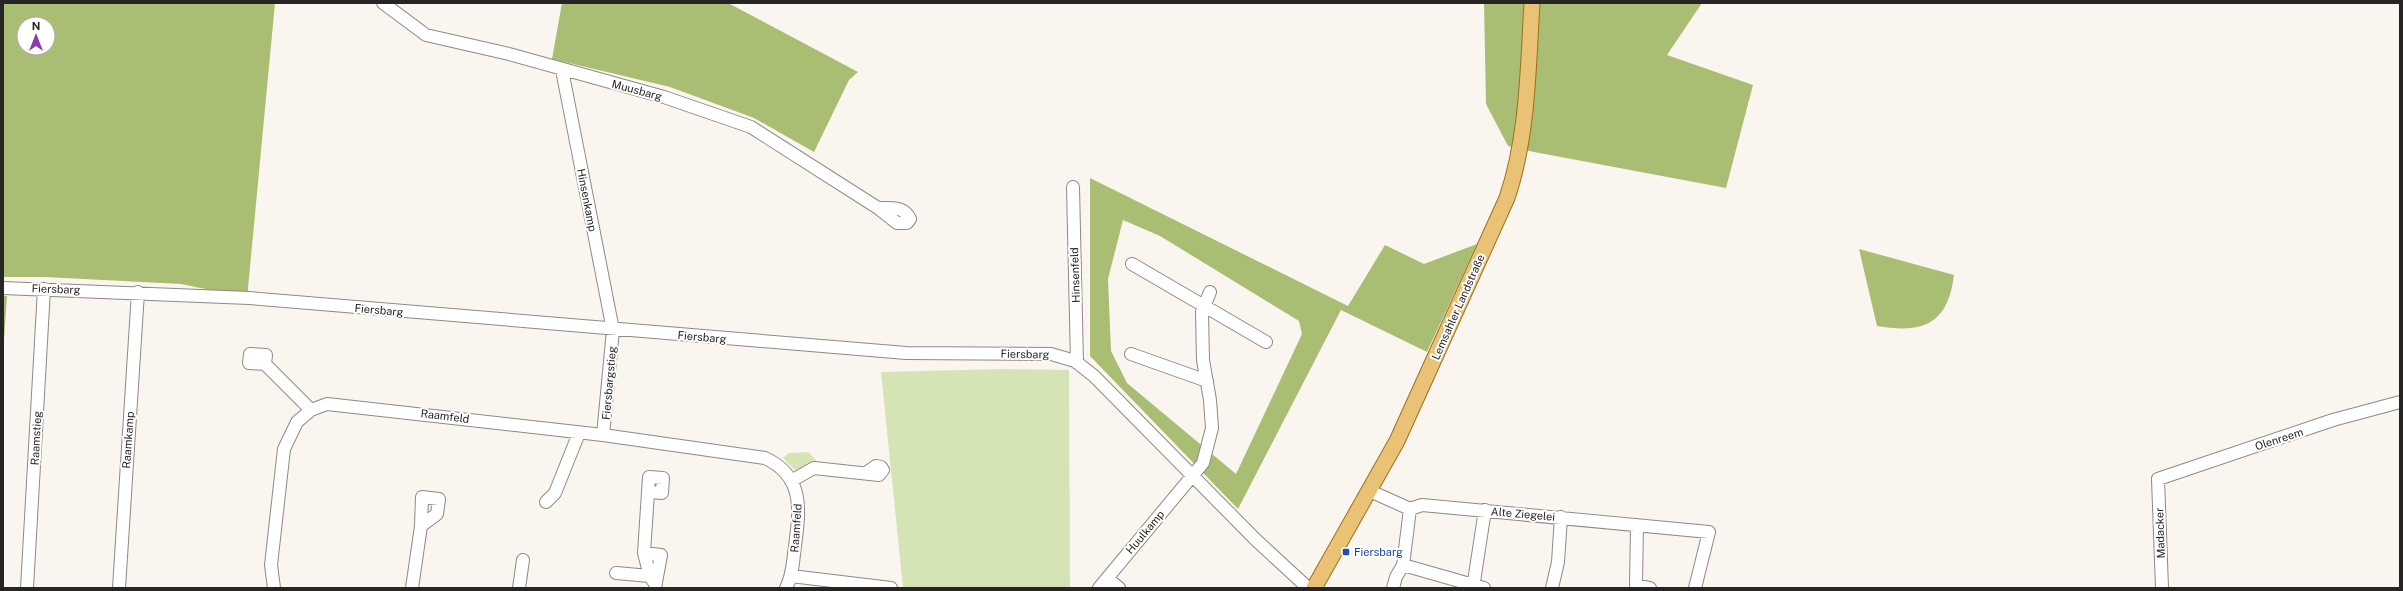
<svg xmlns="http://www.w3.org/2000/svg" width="2403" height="591" viewBox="0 0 2403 591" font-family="'Public Sans',sans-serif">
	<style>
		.green { fill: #d5e4b4 }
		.forest { fill: #a9be73; fill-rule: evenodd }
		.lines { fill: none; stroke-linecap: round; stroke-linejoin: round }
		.minor-casing { stroke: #8e8985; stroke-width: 14 }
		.major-casing { stroke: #9c701c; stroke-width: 17 }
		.minor { stroke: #fff; stroke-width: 12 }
		.major { stroke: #e9c275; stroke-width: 15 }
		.transit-dot { fill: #1a4fb4; stroke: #fff; stroke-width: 1.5 }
		.labels { text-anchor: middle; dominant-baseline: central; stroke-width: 4; stroke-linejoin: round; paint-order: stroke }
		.street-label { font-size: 11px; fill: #272523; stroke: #fff }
		.transit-label { font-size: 11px; fill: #164399; stroke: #fff; text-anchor: start }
	</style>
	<rect width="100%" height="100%" fill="#fbf5f0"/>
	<path class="green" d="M1002 369 1069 370 1070 588H903L881 372Z
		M808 452 820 464 797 472 783 458 789 453Z"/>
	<path class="forest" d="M3 3H275L248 288 249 298 181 284 45 277H3ZM24 24H48V48H24Z
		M562 3H728L858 72 849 80 814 152 754 118 670 87 552 59Z
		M1484 3H1702L1667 55 1753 85 1726 188 1534 152 1508 146 1486 104Z
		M1090 178 1348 306 1385 245 1424 264 1477 244 1427 352 1341 310 1238 509 1090 356ZM1123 220 1160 236 1299 321 1302 334 1236 474 1127 383 1111 351 1108 279Z
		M1859 249 1954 275C1948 324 1923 334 1877 326Z
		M3 296H7L3 354Z"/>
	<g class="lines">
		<defs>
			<path id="minor" d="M383 3 426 35 509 54 664 97 751 127 878 208 897 223H907L910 219C904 206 891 208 878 208
				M562 70 613 330 603 435
				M1073 187 1077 363
				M1132 264 1266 342
				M3 288 249 298 906 353 1051 354 1075 361 1094 376 1255 539 1308 588
				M1131 354 1207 381
				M265 364 249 363 250 354 266 355 265 364 311 410
				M791 481 814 468 879 475 883 470 881 467 876 466 866 473
				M1370 491 1410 509 1403 565 1484 588
				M649 492 662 493 663 478 649 477 644 553 650 576
				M546 502 555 493 579 433
				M1410 509 1422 505 1709 532 1695 588
				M1637 525 1636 585 1650 588
				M644 553 661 555 655 588
				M616 573 650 576 653 581
				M791 576 891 588
				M1107 578 1119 588
				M27 588 44 289
				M119 588 138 292
				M274 588 271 565 284 449 297 422 311 410 327 404 603 435 765 458C804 476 800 509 795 546 793 560 793 575 786 588
				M412 588 421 526 422 497 439 499 437 514 421 526
				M519 588 523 560
				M1099 588 1203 463 1212 428 1210 400 1203 360 1202 312 1210 292
				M1393 588 1396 577 1403 565
				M1473 588 1485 510
				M1552 588 1558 562 1561 517
				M2162 588 2158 479 2333 420 2400 402"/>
			<path id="major" d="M1314 588 1397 441 1507 198C1528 136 1528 68 1532 3"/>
		</defs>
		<use href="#minor" class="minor-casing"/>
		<use href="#major" class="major-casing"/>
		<use href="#minor" class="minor"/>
		<use href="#major" class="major"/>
	</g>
	<rect class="transit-dot" x="1342" y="548" width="8" height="8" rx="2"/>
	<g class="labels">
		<g class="street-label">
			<text transform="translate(637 90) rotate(15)">Muusbarg</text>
			<text transform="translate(587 200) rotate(79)">Hinsenkamp</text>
			<text transform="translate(1075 275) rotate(-92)">Hinsenfeld</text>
			<text transform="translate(56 289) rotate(2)">Fiersbarg</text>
			<text transform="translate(1458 307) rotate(-66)">Lemsahler Landstraße</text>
			<text transform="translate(379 310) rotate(5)">Fiersbarg</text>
			<text transform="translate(702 337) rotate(5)">Fiersbarg</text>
			<text transform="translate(1025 354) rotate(1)">Fiersbarg</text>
			<text transform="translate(609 383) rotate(-85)">Fiersbargstieg</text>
			<text transform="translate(445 416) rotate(7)">Raamfeld</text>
			<text transform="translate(36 438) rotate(-87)">Raamstieg</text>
			<text transform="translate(2279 439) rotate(-18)">Olenreem</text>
			<text transform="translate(128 440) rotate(-86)">Raamkamp</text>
			<text transform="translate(1523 514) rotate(5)">Alte Ziegelei</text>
			<text transform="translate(796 528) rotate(-86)">Raamfeld</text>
			<text transform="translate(1145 532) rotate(-50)">Huulkamp</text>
			<text transform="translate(2160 533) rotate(-92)">Madacker</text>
		</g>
		<g class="transit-label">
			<text x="1354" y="552">Fiersbarg</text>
		</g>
	</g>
	<rect width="2403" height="591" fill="none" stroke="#272523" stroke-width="8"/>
	<g transform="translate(36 36)"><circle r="19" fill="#ffffff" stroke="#a9a8a7"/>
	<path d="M0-3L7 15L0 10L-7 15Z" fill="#8c3aa9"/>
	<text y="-6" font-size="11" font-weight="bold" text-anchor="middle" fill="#272523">N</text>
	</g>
</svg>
